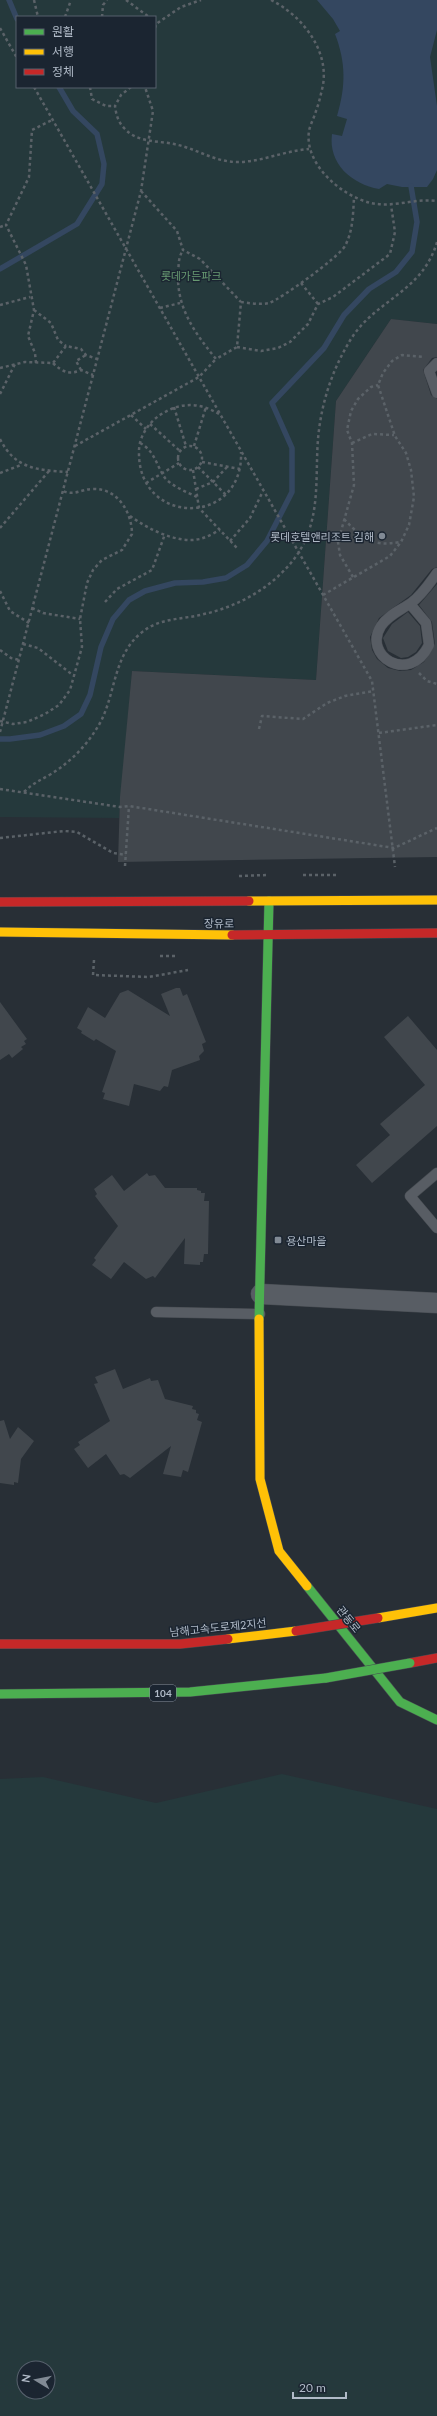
<svg xmlns="http://www.w3.org/2000/svg" width="437" height="2416" viewBox="0 0 437 2416" font-family="Lato,'Noto Sans KR',sans-serif">
	<style>
		.green { fill: #25393c; fill-rule: evenodd }
		.water { fill: #344760 }
		.lines { fill: none; stroke-linecap: round; stroke-linejoin: round }
		.stream { stroke: #344760; stroke-width: 5.5 }
		.building { fill: #41474d }
		.lane-casing { stroke: #464b51; stroke-width: 11 }
		.street-casing { stroke: #464b51; stroke-width: 21 }
		.fast-casing { stroke: #464b51; stroke-width: 10 }
		.slow-casing { stroke: #464b51; stroke-width: 10 }
		.jam-casing { stroke: #464b51; stroke-width: 10 }
		.path { stroke: #5b6268; stroke-width: 2.5; stroke-dasharray: 3 3; stroke-linecap: butt }
		.lane { stroke: #585d64; stroke-width: 10 }
		.street { stroke: #585d64; stroke-width: 20 }
		.fast { stroke: #4caf50; stroke-width: 9 }
		.slow { stroke: #ffc107; stroke-width: 9 }
		.jam { stroke: #c62828; stroke-width: 9 }
		.fast-bridge-casing { stroke: #454b51; stroke-width: 10; stroke-linecap: butt }
		.jam-bridge-casing { stroke: #454b51; stroke-width: 10; stroke-linecap: butt }
		.fast-bridge { stroke: #4caf50; stroke-width: 9 }
		.jam-bridge { stroke: #c62828; stroke-width: 9 }
		.poi-dot { fill: #818a95; stroke: #1b2531; stroke-width: 1.5 }
		.labels { text-anchor: middle; dominant-baseline: central; stroke-width: 3; stroke-linejoin: round; paint-order: stroke }
		.shield { fill: #1b2531; stroke: #848e9b; stroke-width: 1 }
		.shield-label { font-size: 10px; font-weight: bold; fill: #b1bbc8 }
		.park-label { font-size: 11px; fill: #689a72; stroke: #1b2531 }
		.poi-label { font-size: 11px; fill: #b1bbc8; stroke: #1b2531; text-anchor: end }
		.street-label { font-size: 11px; fill: #b1bbc8; stroke: #1b2531 }
	</style>
	<rect width="100%" height="100%" fill="#282f36"/>
	<path class="green" d="M0 0H437V324L391 319 336 401 316 680 132 671 119 818 0 817ZM17 17H155V87H17Z
		M282 1774 437 1809V2416H0V1779L43 1777 156 1803ZM24 2368H48V2392H24Z"/>
	<path class="water" d="M317 0H437V30L430 57 437 106V170L433 179 427 187H402L387 184 379 189C352 184 328 164 332 134L342 136 347 119 337 116C346 86 346 63 335 34L340 31 333 19Z"/>
	<g class="lines">
		<path class="stream" d="M9 0 17 19
			M0 269 77 224 102 184 104 164 97 134 73 111 59 87
			M0 739H10L40 735 64 726 81 714 90 695 101 647 113 619 129 600 145 591 175 583 203 582 226 578 247 565 267 541 292 492V448L272 403 324 348 344 315 369 289 396 272 412 252 417 222 411 186"/>
	</g>
	<path class="building" d="M391 319 437 324V357L432 358 423 370 431 395 437 399V567L432 569 411 595 379 618 370 637 372 650 377 659 388 668 400 671 411 670 424 662 435 644 432 622 419 605 437 584V857L118 862 120 797 132 671 316 680 336 401Z
		M408 612 420 626 422 643 416 652 408 657 401 658 388 651 383 638 392 624Z
		M176 988H180L183 996 187 994 206 1042 202 1044 204 1051 199 1056 200 1060 172 1070 168 1087 164 1086 160 1091 134 1084 129 1106 103 1099 105 1093 102 1092 116 1051 96 1039 94 1041 81 1033 82 1031 77 1028 88 1007 105 1018 120 993 128 990 170 1016 161 994Z
		M0 1002 27 1039 24 1041 26 1044 21 1047 23 1049 12 1058 9 1054 0 1060Z
		M408 1016 437 1050V1126L372 1183 356 1165 390 1135 380 1124 425 1085 384 1037Z
		M147 1173 149 1176 155 1175 165 1188H197V1190L201 1191V1193H205L204 1201H209L208 1254H204L203 1262H200V1265L184 1264 185 1238 155 1278 153 1276 146 1279 124 1262 111 1279 92 1265 96 1260 94 1258 118 1226 95 1196 97 1194 94 1189 112 1175 124 1191Z
		M115 1369 123 1389 150 1378 151 1381 158 1380 165 1399 193 1406 192 1409 196 1410V1413L199 1414 197 1420 202 1422 188 1472 183 1470 181 1477 163 1474 171 1446 130 1478 124 1474 120 1475 106 1454 88 1468 74 1449 80 1445 78 1442 110 1421 94 1384 98 1383 95 1377Z
		M4 1420 10 1439 18 1427 34 1441 21 1459 18 1483 14 1482V1485L0 1483V1421Z"/>
	<g class="lines">
		<defs>
			<path id="lane" d="M437 363 429 371 437 393
				M410 604 426 623 429 645C409 686 362 655 381 626 388 615 401 610 411 603 422 595 429 584 437 573
				M437 1173 410 1196 437 1228
				M156 1312 260 1314"/>
			<path id="street" d="M261 1294 437 1303"/>
			<path id="fast" d="M259 1319 269 901
				M307 1586 400 1702 437 1720
				M0 1694 190 1692 326 1678"/>
			<path id="slow" d="M249 901 437 900
				M0 932 232 935
				M259 1319 260 1479 279 1551 307 1586
				M378 1618 437 1608
				M228 1639 296 1631"/>
			<path id="jam" d="M0 902 249 901
				M232 935 437 933
				M0 1644H180L228 1639
				M410 1663 437 1658"/>
		</defs>
		<use href="#lane" class="lane-casing"/>
		<use href="#street" class="street-casing"/>
		<use href="#fast" class="fast-casing"/>
		<use href="#slow" class="slow-casing"/>
		<use href="#jam" class="jam-casing"/>
		<path class="path" d="M34 0 38 17
			M126 0 149 17
			M271 0C301 15 329 49 323 85 321 94 319 103 316 111 314 118 310 125 309 131 304 164 341 196 371 203 393 208 415 198 437 201
			M65 17 71 0
			M102 17 103 5 107 0
			M0 28 17 58
			M155 28 156 24 181 7 201 0
			M34 87 372 681 395 867
			M90 87 92 99 106 106H115
			M131 87 121 95 115 106C116 114 118 122 124 128 138 144 160 140 178 145 199 150 217 163 240 162 264 161 284 151 309 149
			M141 191 177 231 183 250 200 259 241 302 237 347 216 359C195 333 177 309 178 274 179 264 178 258 183 250
			M0 227 6 225
			M301 283 318 304
			M241 302C249 303 260 305 269 303 281 299 339 257 345 246 353 231 353 214 354 198
			M0 305 30 297
			M160 308 180 303
			M34 310 51 323 58 340 66 346
			M237 347 261 351 278 348 290 342 308 324 318 304 333 297 390 254 395 232 391 205
			M36 363 35 353 28 336 34 310 26 265 6 225 29 177 32 130 52 120
			M53 363C62 372 70 375 81 370L93 375
			M0 368 25 362 53 363 66 346 81 349 86 355 97 359
			M81 370 76 361 86 355
			M0 394 15 364
			M174 407 186 446
			M219 414C201 403 183 402 165 412 151 419 139 435 139 451 137 527 244 527 241 452
			M131 415 146 429
			M150 424 180 451
			M0 439C15 469 37 470 68 472
			M140 443C155 451 156 465 165 478 173 487 187 492 197 497
			M352 443 372 434 394 435
			M178 458a12 12 0 1 1 24 0a12 12 0 1 1-24 0Z
			M75 446 199 377 216 359
			M194 446 206 407
			M202 462 240 469
			M198 467 226 495
			M193 470 199 508 237 548
			M0 473 21 465
			M146 483 179 463
			M196 489 213 482 227 467
			M130 516C148 529 177 544 200 539 207 537 214 533 220 530
			M344 519C363 539 372 547 400 542
			M0 528 49 471
			M230 541 250 518 263 491
			M353 577 340 555 338 542 354 485 352 443 347 430 351 411 358 399 371 387 378 385
			M0 591 10 611 29 623
			M323 595 390 556 401 542 409 525 414 497 411 470 406 453 395 436 378 385 383 373 392 361 402 355 424 357
			M105 602 117 589 152 570 165 534
			M32 608 43 613 80 619
			M23 644 38 648 74 676
			M0 650 11 658 19 660
			M419 673 427 681 437 684
			M0 721 13 724 27 722 45 714 59 705 70 690 82 647 80 619 87 583 93 570 102 560 122 550 132 534C132 513 118 488 93 489 81 489 75 496 63 491
			M259 729 262 716 303 719 327 703 345 696 374 691
			M0 732 141 191 153 111 145 87
			M379 733 437 725
			M0 789 120 807 129 806 394 848 437 828
			M24 792C33 783 41 780 51 774 72 761 88 744 100 723 116 693 113 656 141 633 160 617 182 620 204 614 241 606 278 584 299 552 321 516 315 478 318 439 321 405 331 373 348 344 372 300 422 294 437 242
			M0 838 64 831 77 832 113 853 126 855
			M125 866 129 806
			M303 875H336
			M239 876 267 875
			M160 956H176
			M94 960 93 975 149 977 188 970"/>
		<use href="#lane" class="lane"/>
		<use href="#street" class="street"/>
		<use href="#fast" class="fast"/>
		<use href="#slow" class="slow"/>
		<use href="#jam" class="jam"/>
		<defs>
			<path id="fast-bridge" d="M326 1678 410 1663"/>
			<path id="jam-bridge" d="M296 1631 378 1618"/>
		</defs>
		<use href="#fast-bridge" class="fast-bridge-casing"/>
		<use href="#jam-bridge" class="jam-bridge-casing"/>
		<use href="#fast-bridge" class="fast-bridge"/>
		<use href="#jam-bridge" class="jam-bridge"/>
	</g>
	<g class="poi-dot">
		<circle cx="382" cy="536" r="4"/>
		<rect x="274" y="1236" width="8" height="8" rx="2"/>
	</g>
	<g class="labels">
		<rect class="shield" x="150" y="1685" width="26" height="16" rx="3"/>
		<g class="shield-label">
			<text x="163" y="1693">104</text>
		</g>
		<g class="park-label">
			<text x="191" y="275">롯데가든파크</text>
		</g>
		<g class="poi-label">
			<text x="374" y="536">롯데호텔앤리조트 김해</text>
			<text x="286" y="1240" text-anchor="start">용산마을</text>
		</g>
		<g class="street-label">
			<text transform="translate(219 923) rotate(1)">장유로</text>
			<text transform="translate(349 1619) rotate(51)">관동로</text>
			<text transform="translate(218 1627) rotate(-6)">남해고속도로제2지선</text>
		</g>
	</g>
	<rect x="16" y="16" width="140" height="72" fill="#1b2531" stroke="#57616d"/>
	<rect x="24" y="29" width="20" height="6" fill="#4caf50" stroke="#57616d"/>
	<text x="52" y="36" font-size="12" fill="#b1bbc8">원활</text>
	<rect x="24" y="49" width="20" height="6" fill="#ffc107" stroke="#57616d"/>
	<text x="52" y="56" font-size="12" fill="#b1bbc8">서행</text>
	<rect x="24" y="69" width="20" height="6" fill="#c62828" stroke="#57616d"/>
	<text x="52" y="76" font-size="12" fill="#b1bbc8">정체</text>
	<g transform="translate(36 2380) rotate(280)"><circle r="19" fill="#1b2531" stroke="#57616d"/>
	<path d="M0-3L7 15L0 10L-7 15Z" fill="#818a95"/>
	<text y="-6" font-size="11" font-weight="bold" text-anchor="middle" fill="#b1bbc8">N</text>
	</g>
	<path d="M293 2392v6h53v-6" fill="none" stroke="#b1bbc8" stroke-width="2"/>
	<text x="299" y="2392" font-size="12" fill="#b1bbc8" stroke="#1b2531" stroke-width="3" paint-order="stroke">20 m</text>
</svg>
